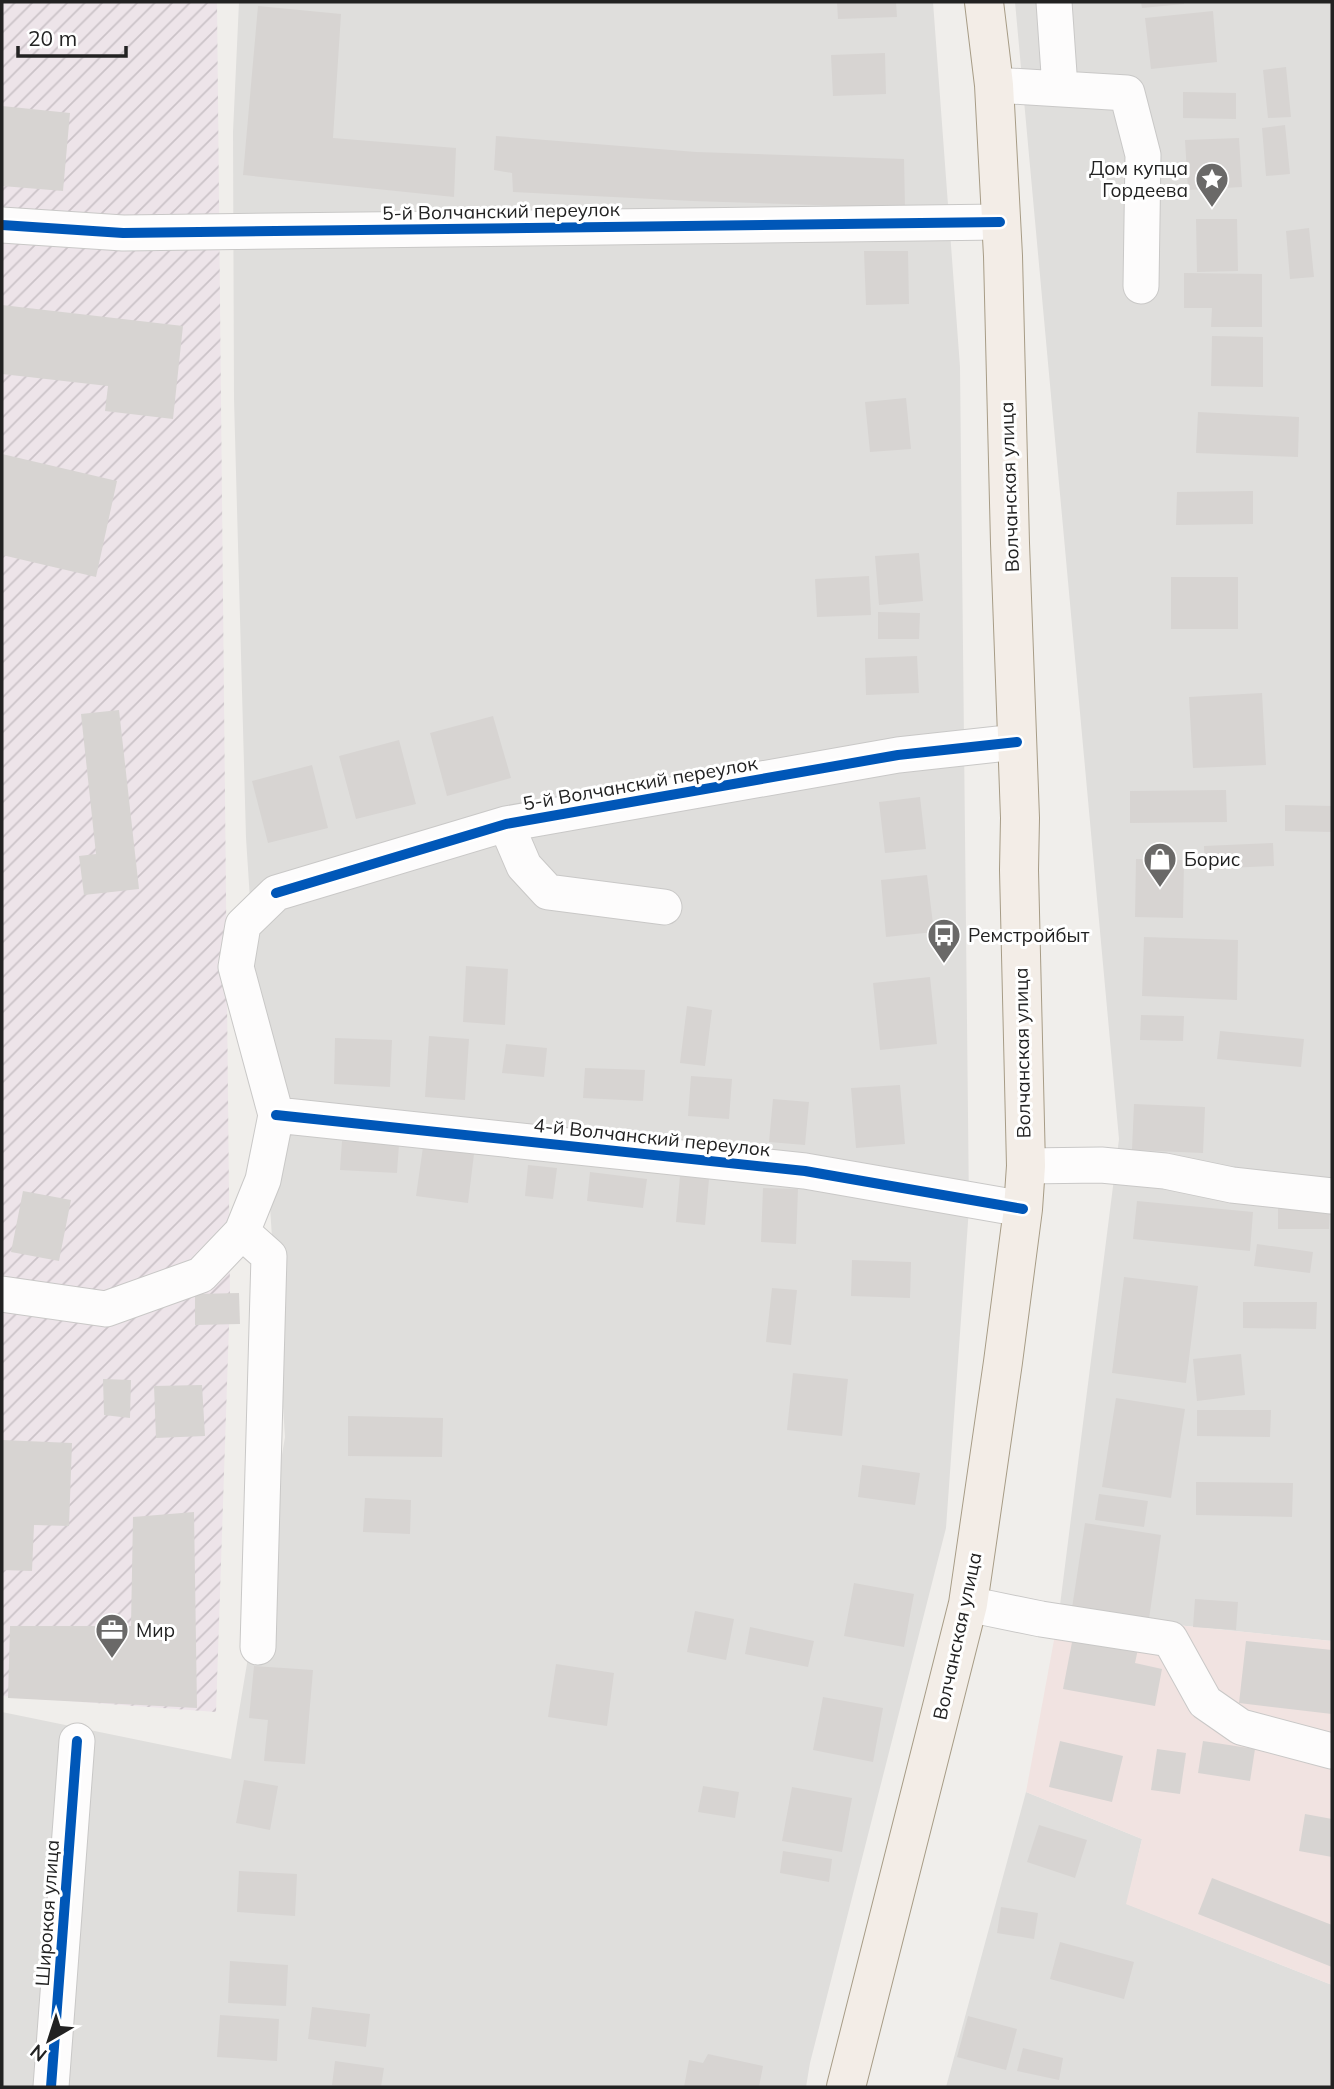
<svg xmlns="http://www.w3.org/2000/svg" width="1334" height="2089" viewBox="0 0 1334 2089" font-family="Mulish,sans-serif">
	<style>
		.residential { fill: #dfdedc }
		.commercial { fill: #f1e3e1 }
		.industrial { fill: url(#industrial-furrows) }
		.building { fill: #d7d4d2 }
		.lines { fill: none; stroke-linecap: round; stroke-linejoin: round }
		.minor-casing { stroke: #c9c8c7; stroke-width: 37 }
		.major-casing { stroke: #a79c86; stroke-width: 40 }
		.minor { stroke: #fdfcfc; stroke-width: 35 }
		.major { stroke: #f3ede7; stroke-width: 38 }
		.cycleway-casing { stroke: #fff; stroke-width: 15 }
		.cycleway { stroke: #0057b8; stroke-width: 10 }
		.labels { text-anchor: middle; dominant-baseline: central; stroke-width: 6; stroke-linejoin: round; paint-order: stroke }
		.poi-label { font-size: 19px; fill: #222; stroke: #fff; text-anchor: start }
		.street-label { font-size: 19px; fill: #222; stroke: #fff }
	</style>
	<defs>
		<pattern id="industrial-furrows" width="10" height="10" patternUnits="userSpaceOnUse" patternTransform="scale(1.75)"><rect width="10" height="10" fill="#ede4e9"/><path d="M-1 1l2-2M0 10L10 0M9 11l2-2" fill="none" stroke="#cbc3c8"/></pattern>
	</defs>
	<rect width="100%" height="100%" fill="#f0eeeb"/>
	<path class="residential" d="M239 2H933L960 367 969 1208 946 1528 810 2063 806 2087H2V1712L231 1759 285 1437 246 838 234 399 233 132Z
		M1015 2H1332V1641L1059 1613 1119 1139Z
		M1026 1792 1142 1839 1127 1904 1332 1985V2087H946Z"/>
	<path class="commercial" d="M1059 1613 1332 1641V1985L1126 1904 1142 1839 1026 1792Z"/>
	<path class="industrial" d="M2 2H217L230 1295 216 1712 2 1696Z"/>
	<path class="building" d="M837 2H896L897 17 838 19Z
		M1141 2H1184V4L1142 8Z
		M258 6 341 14 333 138 456 148 454 197 243 175Z
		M1213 11 1217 62 1151 69 1145 18Z
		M885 53 886 94 833 96 831 55Z
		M1286 67 1291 117 1268 118 1263 70Z
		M1183 92 1236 93V119L1183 118Z
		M2 106 70 113 63 191 2 186Z
		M1285 125 1290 174 1266 176 1262 128Z
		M496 136 696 152 904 159 905 208 693 201 513 192 512 173 494 170Z
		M1239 138 1242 187 1188 190 1185 140Z
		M1196 219H1237L1238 271 1197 272Z
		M1309 228 1314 277 1290 279 1286 231Z
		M864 251H908L909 304 866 305Z
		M1184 273 1262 274V327H1211L1212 308H1184Z
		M2 305 183 326 173 419 105 411 108 386 2 374Z
		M1212 336 1263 337V387L1211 386Z
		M906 398 911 449 870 452 865 402Z
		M1198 412 1299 417 1298 457 1196 453Z
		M2 454 117 481 96 577 2 555Z
		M1253 491V524L1176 525 1177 492Z
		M919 553 923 601 879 605 875 556Z
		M869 576 871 615 817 617 815 579Z
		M1171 577H1238V629H1171Z
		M878 612 920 613 919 639H878Z
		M917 656 919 693 866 695 865 658Z
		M1262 693 1266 765 1193 768 1189 697Z
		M119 710 139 889 84 895 79 856 96 854 81 714Z
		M493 716 511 778 447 796 430 733Z
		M399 740 416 804 356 819 339 756Z
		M312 765 328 828 268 843 252 781Z
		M1226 790 1227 822 1130 823V791Z
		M920 797 926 849 885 853 879 802Z
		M1285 805 1332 806V832L1285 831Z
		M1273 843 1274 866 1205 869 1204 846Z
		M1136 859 1184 860 1183 918 1135 917Z
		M927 875 934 932 886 937 881 880Z
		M1144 937 1238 940 1237 1000 1142 996Z
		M466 966 508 969 505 1025 463 1022Z
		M930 977 937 1044 880 1050 873 983Z
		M687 1006 712 1010 705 1066 680 1063Z
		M1141 1015 1184 1016 1183 1041 1140 1040Z
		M1220 1031 1304 1039 1301 1067 1217 1059Z
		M429 1036 469 1039 465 1100 425 1097Z
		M335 1038 392 1040 390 1087 334 1084Z
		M506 1044 547 1048 544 1077 502 1073Z
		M585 1068 645 1070 643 1101 583 1098Z
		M691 1076 732 1079 729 1119 688 1116Z
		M900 1085 905 1144 856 1148 851 1088Z
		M773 1099 809 1102 805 1145 769 1142Z
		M1134 1104 1205 1107 1203 1153 1132 1150Z
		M342 1141 399 1144 397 1173 340 1170Z
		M423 1147 474 1154 468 1203 416 1196Z
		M528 1165 557 1168 553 1199 525 1196Z
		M590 1172 647 1179 643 1208 587 1201Z
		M680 1176 709 1179 705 1225 676 1222Z
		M763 1188 798 1189 796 1244 761 1242Z
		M23 1191 71 1200 59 1261 11 1252Z
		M1137 1201 1253 1212 1250 1251 1133 1239Z
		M1278 1203 1330 1204 1329 1229H1278Z
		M1257 1244 1313 1252 1310 1273 1254 1266Z
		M852 1260 911 1262 910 1298 851 1296Z
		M1124 1277 1198 1286 1186 1383 1112 1373Z
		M772 1288 797 1290 791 1345 766 1342Z
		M239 1293 240 1324 195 1325V1294Z
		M1243 1302H1317L1316 1329 1243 1328Z
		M1241 1354 1245 1395 1197 1401 1193 1359Z
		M793 1373 848 1379 842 1436 787 1430Z
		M103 1379 131 1380 130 1418 104 1415Z
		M202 1385 205 1436 156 1438 154 1386Z
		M1116 1398 1185 1409 1171 1498 1102 1487Z
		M1197 1410H1271L1270 1437 1197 1436Z
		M348 1416 443 1418 442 1457 348 1456Z
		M2 1440 72 1443 69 1526 34 1525 32 1571 2 1570Z
		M862 1465 920 1473 915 1505 858 1497Z
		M1196 1482 1293 1483 1292 1517 1196 1515Z
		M1099 1494 1148 1501 1144 1527 1095 1520Z
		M365 1498 411 1500 410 1534 363 1532Z
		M194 1512 197 1708 8 1698 10 1626H131L133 1517Z
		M1085 1523 1161 1535 1149 1619 1072 1608Z
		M854 1583 914 1594 904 1647 844 1636Z
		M1195 1599 1238 1602 1236 1630 1193 1627Z
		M695 1611 734 1619 726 1660 687 1652Z
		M750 1627 814 1641 808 1667 745 1654Z
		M1073 1637 1138 1649 1135 1663 1162 1669 1155 1706 1063 1689Z
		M1246 1641 1332 1650V1714L1239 1703Z
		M556 1664 614 1673 607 1726 548 1717Z
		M254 1666 313 1670 305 1764 264 1761 268 1720 249 1718Z
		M823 1697 883 1708 873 1762 813 1750Z
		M1060 1741 1123 1756 1112 1802 1049 1787Z
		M1203 1741 1255 1749 1250 1781 1198 1773Z
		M1157 1749 1186 1753 1180 1794 1151 1790Z
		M244 1780 278 1786 270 1830 236 1823Z
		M703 1786 739 1792 735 1818 698 1812Z
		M792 1787 852 1798 842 1852 782 1841Z
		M1305 1814 1332 1819V1857L1299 1851Z
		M1039 1825 1087 1840 1075 1878 1027 1862Z
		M783 1851 832 1859 829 1882 780 1873Z
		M239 1871 297 1874 295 1916 237 1912Z
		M1212 1878 1332 1925V1967L1198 1914Z
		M1001 1907 1038 1913 1034 1939 997 1933Z
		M1060 1942 1134 1962 1124 1999 1050 1979Z
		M230 1961 288 1965 286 2006 228 2003Z
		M312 2007 370 2014 366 2047 308 2039Z
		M220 2015 279 2019 277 2061 217 2057Z
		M968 2016 1017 2029 1006 2070 957 2057Z
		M1023 2048 1063 2058 1059 2080 1017 2071Z
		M708 2054 763 2066 759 2087H684L689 2060 703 2063Z
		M335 2061 384 2068 381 2087H350L332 2085Z"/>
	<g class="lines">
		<defs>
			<path id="minor" d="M1054 2 1060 88
				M994 85 1127 93 1143 155 1141 286
				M2 225 123 233 1000 222
				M506 824 524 866 548 892 664 907
				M276 1115 805 1171 1023 1209
				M1026 1166 1101 1165 1165 1171 1232 1185 1332 1196
				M242 1232 269 1256 258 1647
				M2 1294 106 1309 201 1275 242 1232 263 1180 276 1115 236 967 243 925 276 893 506 824 898 755 1017 742
				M968 1604 1041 1619 1170 1639 1205 1702 1241 1727 1332 1751
				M51 2087 77 1741"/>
			<path id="major" d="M846 2087 968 1604 1003 1362 1023 1209 1026 1166 1019 870 1020 818 1010 543 1003 256 994 85 984 2"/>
		</defs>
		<use href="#minor" class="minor-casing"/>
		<use href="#major" class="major-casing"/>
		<use href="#minor" class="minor"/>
		<use href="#major" class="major"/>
		<defs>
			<path id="cycleway" d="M2 225 123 233 1000 222
				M276 893 506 824 898 755 1017 742
				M276 1115 805 1171 1023 1209
				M51 2087 77 1741"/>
		</defs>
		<use href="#cycleway" class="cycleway-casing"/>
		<use href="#cycleway" class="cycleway"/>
	</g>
	<defs>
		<symbol id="sight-pin" viewBox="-11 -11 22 30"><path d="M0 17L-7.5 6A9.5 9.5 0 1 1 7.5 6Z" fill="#6a6968" stroke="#fff"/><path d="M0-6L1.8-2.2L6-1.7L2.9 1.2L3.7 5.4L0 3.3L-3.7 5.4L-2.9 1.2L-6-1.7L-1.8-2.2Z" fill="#fff"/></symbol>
		<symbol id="shop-pin" viewBox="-11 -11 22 30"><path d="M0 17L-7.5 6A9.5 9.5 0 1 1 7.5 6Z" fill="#6a6968" stroke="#fff"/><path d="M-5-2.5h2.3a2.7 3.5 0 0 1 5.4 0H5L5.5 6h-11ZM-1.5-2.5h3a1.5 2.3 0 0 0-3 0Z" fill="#fff"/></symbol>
		<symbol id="bus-pin" viewBox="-11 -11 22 30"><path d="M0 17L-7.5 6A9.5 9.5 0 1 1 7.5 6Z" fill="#6a6968" stroke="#fff"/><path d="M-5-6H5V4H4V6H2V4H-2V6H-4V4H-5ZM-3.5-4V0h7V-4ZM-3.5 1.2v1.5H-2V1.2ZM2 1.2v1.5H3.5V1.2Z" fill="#fff"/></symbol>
		<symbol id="office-pin" viewBox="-11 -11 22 30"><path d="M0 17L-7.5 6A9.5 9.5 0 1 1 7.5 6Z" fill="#6a6968" stroke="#fff"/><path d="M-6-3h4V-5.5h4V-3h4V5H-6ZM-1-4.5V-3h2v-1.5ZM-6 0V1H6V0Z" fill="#fff"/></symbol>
	</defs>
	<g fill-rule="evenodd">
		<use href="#sight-pin" x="1193" y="160" width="38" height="52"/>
		<use href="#shop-pin" x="1141" y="840" width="38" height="52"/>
		<use href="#bus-pin" x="925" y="916" width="38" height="52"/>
		<use href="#office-pin" x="93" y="1611" width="38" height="52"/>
	</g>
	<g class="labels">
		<g class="poi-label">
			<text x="1188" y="168" text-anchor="end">Дом купца<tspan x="1188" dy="22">Гордеева</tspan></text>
			<text x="1184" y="859">Борис</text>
			<text x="968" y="935">Ремстройбыт</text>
			<text x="136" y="1630">Мир</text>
		</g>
		<g class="street-label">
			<text transform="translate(501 211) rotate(-1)">5-й Волчанский переулок</text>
			<text transform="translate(1009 487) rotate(-92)">Волчанская улица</text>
			<text transform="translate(640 783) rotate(-10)">5-й Волчанский переулок</text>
			<text transform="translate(1022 1053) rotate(-91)">Волчанская улица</text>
			<text transform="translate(652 1137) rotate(6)">4-й Волчанский переулок</text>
			<text transform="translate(957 1636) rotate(-78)">Волчанская улица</text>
			<text transform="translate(47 1913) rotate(-86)">Широкая улица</text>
		</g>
	</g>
	<rect width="1334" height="2089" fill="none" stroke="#222222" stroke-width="7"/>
	<g transform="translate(49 2040) rotate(219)" stroke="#ffffff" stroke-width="5" paint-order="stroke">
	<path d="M0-5L12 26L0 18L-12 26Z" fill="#222222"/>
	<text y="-10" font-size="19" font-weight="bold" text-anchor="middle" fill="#222222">N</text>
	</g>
	<path d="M18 46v10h108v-10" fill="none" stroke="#222222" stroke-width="3.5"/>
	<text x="28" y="46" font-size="21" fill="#222222" stroke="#ffffff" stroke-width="5" paint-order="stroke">20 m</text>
</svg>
